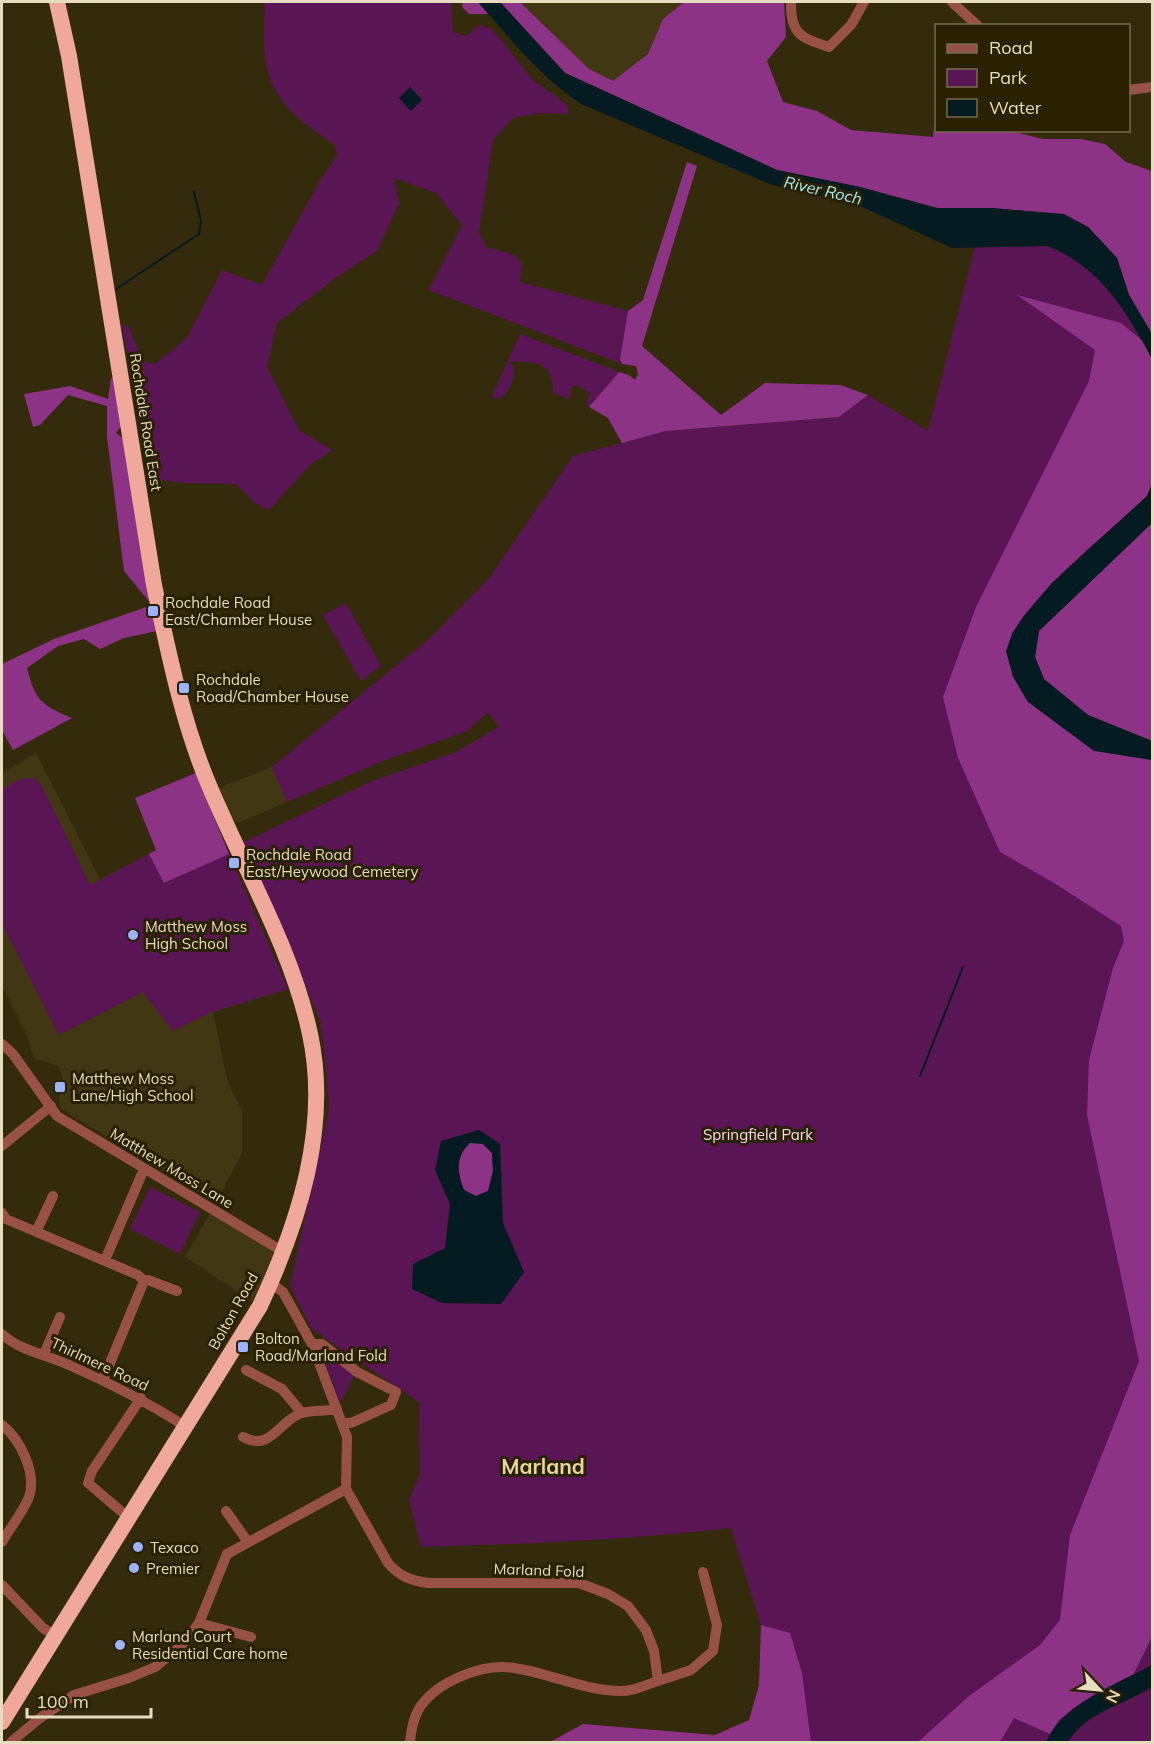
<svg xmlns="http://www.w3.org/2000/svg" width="1154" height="1744" viewBox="0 0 1154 1744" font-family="Mulish,sans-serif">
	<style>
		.built { fill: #423713 }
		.green { fill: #5a1554 }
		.forest { fill: #8d3385 }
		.water { fill: #041c21; fill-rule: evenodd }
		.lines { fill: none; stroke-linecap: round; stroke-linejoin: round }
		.stream { stroke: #041c21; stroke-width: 2 }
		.minor { stroke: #985245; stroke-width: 10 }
		.highway { stroke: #efa89a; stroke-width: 16 }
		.poi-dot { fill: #9eb3fd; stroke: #2a2103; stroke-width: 2 }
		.labels { text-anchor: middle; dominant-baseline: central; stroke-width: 6; stroke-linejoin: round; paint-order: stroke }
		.street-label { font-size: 15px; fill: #e6dcbf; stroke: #2a2103 }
		.poi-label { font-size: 15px; fill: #e6dcbf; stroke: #2a2103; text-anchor: start }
		.park-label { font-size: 15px; fill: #f1d9ed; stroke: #2a2103 }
		.water-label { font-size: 16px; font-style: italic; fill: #a2ebf9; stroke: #2a2103 }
		.district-label { font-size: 21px; font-weight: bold; fill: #ead69a; stroke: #2a2103 }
	</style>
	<rect width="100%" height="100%" fill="#342b0c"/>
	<path class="built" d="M520 2H684L663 19 648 54 613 82 589 69Z
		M36 753 100 879 149 854 164 883 229 854 288 989 213 1012 228 1083 242 1110V1153L216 1202 61 1109 59 1099 63 1080 59 1066 34 1058 27 1036 2 986V773Z
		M272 767 287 802 238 823 229 815 219 788Z
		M211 1212 274 1252 255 1303 185 1257Z"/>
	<path class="green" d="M265 2H451L453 32 466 36 479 25 492 29 533 80 566 104 569 114 539 113 513 118 493 140 479 232 486 247 514 255 522 264 520 282 628 311 620 359 622 364 429 290 462 225 436 193 394 178 399 204 377 251 337 277 277 323 267 367 299 430 332 450 311 464 269 510 255 503 236 484 184 483 149 478 122 325 129 327 142 361 155 364 187 338 222 270 262 285 321 179 337 156 335 145C269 100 260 81 265 2Z
		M1047 246 1062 251 1090 271 1116 297 1152 359V484L1147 496 1052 583 1094 750 1152 760V1662L1150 1666 1050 1734 1046 1742H761V1625L731 1528C627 1540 525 1544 421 1547L409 1500 420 1474 419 1402 312 1329 290 1286 329 1110 326 1066 320 1020 244 842 372 781 454 753 499 727 488 712 467 731 383 761 287 802 272 767 430 638 490 577 573 456 666 431 839 417 868 395 928 431 975 247Z
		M520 334 619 372 589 407 586 403 590 393 577 385 571 387 570 399 553 393C554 362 536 361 509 362L514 367C514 381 511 388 501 398H491Z
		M346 603 381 666 361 681 323 615Z
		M35 778 42 786 90 885 149 854 164 883 229 854 288 989 212 1012 173 1031 143 992 59 1035 2 924V789L21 779Z
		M150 1187 200 1212 180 1254 130 1229Z
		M323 1350 354 1376 340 1404 323 1355Z
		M1152 1687V1742H1068C1086 1712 1124 1705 1152 1687Z"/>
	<path class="forest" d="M462 2H478L488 14H469L463 8Z
		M500 2H520L589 69 613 81 648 54 663 19 684 2H784L786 37 767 61 783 102 817 111 851 130 933 137 936 114V130L1011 131 1043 139H1081L1105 144 1126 162 1152 171V334L1129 295 1117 258 1088 227 1064 215 992 208H937L860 187 777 170 565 73Z
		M687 162 697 166 642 346 721 415 765 383 840 385 868 395 839 417 666 431 622 443 608 418 589 407 619 372 629 375 635 380 638 374 636 366 622 364 620 359 628 311 643 300Z
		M1017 295 1121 323 1143 341 1152 359V484L1147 496C1101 540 1046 579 1012 634L1094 750 1152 760V1637L1133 1675 1074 1708 1059 1720 1050 1734 1014 1718 1000 1742H918L969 1696 1040 1645 1060 1620 1070 1535 1139 1361 1087 1115 1089 1060 1113 968 1124 941 1121 926 1054 883 1000 852 958 758 943 697 976 607 1089 381 1095 350Z
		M111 378H114L122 425 116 433 124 439 157 631 124 638 100 649 84 639 58 646 27 668C35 700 41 705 72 718L13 750 2 730V664L54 639 152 605 124 571 107 437V406L68 395 40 425 33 427 24 394 70 386 108 399Z
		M1152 523V741L1088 715 1044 679 1035 657 1039 631Z
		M196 773 229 854 164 883 149 854 156 850 135 798Z
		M470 1142 483 1144 492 1153 493 1171 488 1191 476 1196 464 1190C457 1172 455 1157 470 1142Z
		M761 1625 790 1633 802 1673 811 1742H550L583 1724 715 1735 749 1720 759 1685Z"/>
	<path class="water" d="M478 2H500L565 73 777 170 860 187 937 208H992L1064 214 1088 227 1117 258 1129 295 1152 334V359C1128 313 1099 265 1047 246L952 248 858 205 772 185 581 104C540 76 510 39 478 2Z
		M410 87 422 100 411 111 399 98Z
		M1152 484V523L1039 631 1035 657 1044 679 1088 715 1152 741V760L1094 751 1028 702 1013 677 1006 651 1012 634 1023 617 1052 583 1147 496Z
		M479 1130 500 1144 503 1223 524 1272 501 1304 442 1303 412 1289 413 1264 445 1248 450 1204 435 1170 441 1141ZM470 1143 483 1144 492 1153 493 1171 488 1191 476 1196 464 1190C457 1172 455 1157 470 1143Z
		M1152 1662V1687C1122 1706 1087 1711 1068 1742H1046C1064 1703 1113 1686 1150 1666Z"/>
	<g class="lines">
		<path class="stream" d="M116 289 199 234 201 221 194 192
			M920 1076 963 967"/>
		<path class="minor" d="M791 2C790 35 802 38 829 47L851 25 864 2
			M952 2 978 26
			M1128 90 1152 87
			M2 1044 13 1054 57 1116 282 1251
			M2 1146 51 1106
			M2 1213 6 1219 138 1275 144 1281 148 1280 177 1291
			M36 1232 53 1196
			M105 1260 144 1169
			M271 1283 283 1292 312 1344 347 1437 346 1489 388 1563C400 1577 410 1580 428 1583H579L608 1594 628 1606 646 1630 654 1651 658 1681C645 1685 632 1692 618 1691 583 1690 549 1673 514 1668 483 1663 438 1681 420 1707 413 1718 411 1730 410 1742
			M2 1334C18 1350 48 1355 69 1365 110 1383 147 1402 185 1426
			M312 1344H322L357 1372 396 1392 391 1405 351 1423H342
			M44 1354 60 1317
			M246 1370 282 1389 301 1412
			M103 1380 144 1281
			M2 1425C20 1439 37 1473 29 1497 23 1512 10 1528 2 1542
			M243 1437C270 1451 276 1425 299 1414 310 1409 325 1412 337 1409
			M226 1511 248 1542
			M129 1518 88 1483 92 1471 141 1398
			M2 1585 43 1628 54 1635
			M199 1623 251 1637
			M658 1681 691 1670 713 1651 717 1625 703 1572
			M11 1742 40 1718 74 1695 129 1678 155 1667 182 1645 199 1623 227 1554 346 1489"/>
		<path class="highway" d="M2 1722 260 1306C299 1222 330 1127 310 1034 291 945 240 862 206 778 181 716 168 650 154 585L69 56 57 2"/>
	</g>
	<g class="poi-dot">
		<rect x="147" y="605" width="12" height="12" rx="3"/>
		<rect x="178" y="682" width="12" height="12" rx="3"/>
		<rect x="228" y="857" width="12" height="12" rx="3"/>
		<circle cx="133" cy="935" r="6"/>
		<rect x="54" y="1081" width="12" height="12" rx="3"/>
		<rect x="237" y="1341" width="12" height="12" rx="3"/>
		<circle cx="138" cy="1547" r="6"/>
		<circle cx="134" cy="1568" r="6"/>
		<circle cx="120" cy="1645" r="6"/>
	</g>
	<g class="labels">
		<g class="street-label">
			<text transform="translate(146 422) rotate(81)">Rochdale Road East</text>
			<text transform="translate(172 1168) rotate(31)">Matthew Moss Lane</text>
			<text transform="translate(233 1311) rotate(-61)">Bolton Road</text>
			<text transform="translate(100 1364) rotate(25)">Thirlmere Road</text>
			<text transform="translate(539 1570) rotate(2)">Marland Fold</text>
		</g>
		<g class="poi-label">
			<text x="165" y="602">Rochdale Road<tspan x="165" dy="17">East/Chamber House</tspan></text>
			<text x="196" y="679">Rochdale<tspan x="196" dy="17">Road/Chamber House</tspan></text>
			<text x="246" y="854">Rochdale Road<tspan x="246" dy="17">East/Heywood Cemetery</tspan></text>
			<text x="145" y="926">Matthew Moss<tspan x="145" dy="17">High School</tspan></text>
			<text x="72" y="1078">Matthew Moss<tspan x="72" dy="17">Lane/High School</tspan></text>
			<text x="255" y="1338">Bolton<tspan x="255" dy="17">Road/Marland Fold</tspan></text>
			<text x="150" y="1547">Texaco</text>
			<text x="146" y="1568">Premier</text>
			<text x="132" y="1636">Marland Court<tspan x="132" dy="17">Residential Care home</tspan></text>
		</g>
		<g class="park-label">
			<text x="758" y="1134">Springfield Park</text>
		</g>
		<g class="water-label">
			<text transform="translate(823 190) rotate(13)">River Roch</text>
		</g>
		<g class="district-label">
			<text x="543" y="1466">Marland</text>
		</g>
	</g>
	<rect width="1154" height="1744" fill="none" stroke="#e6dcbf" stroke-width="6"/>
	<rect x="935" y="24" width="195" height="108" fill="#2a2103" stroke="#756c4e" stroke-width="1.5"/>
	<rect x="947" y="44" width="30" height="9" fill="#985245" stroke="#756c4e" stroke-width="1.5"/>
	<text x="989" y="54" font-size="18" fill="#e6dcbf">Road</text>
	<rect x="947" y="69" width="30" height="18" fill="#5a1554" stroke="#756c4e" stroke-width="1.5"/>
	<text x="989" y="84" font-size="18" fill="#e6dcbf">Park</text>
	<rect x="947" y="99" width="30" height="18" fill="#041c21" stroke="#756c4e" stroke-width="1.5"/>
	<text x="989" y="114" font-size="18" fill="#e6dcbf">Water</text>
	<g transform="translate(1100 1690) rotate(116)" stroke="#2a2103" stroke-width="4.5" paint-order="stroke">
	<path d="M0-4.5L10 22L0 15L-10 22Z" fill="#e6dcbf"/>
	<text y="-9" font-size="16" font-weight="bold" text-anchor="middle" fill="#e6dcbf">N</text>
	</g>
	<path d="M27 1708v9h124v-9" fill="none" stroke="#e6dcbf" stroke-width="3"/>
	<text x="36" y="1708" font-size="18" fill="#e6dcbf" stroke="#2a2103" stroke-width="4.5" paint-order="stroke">100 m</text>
</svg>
